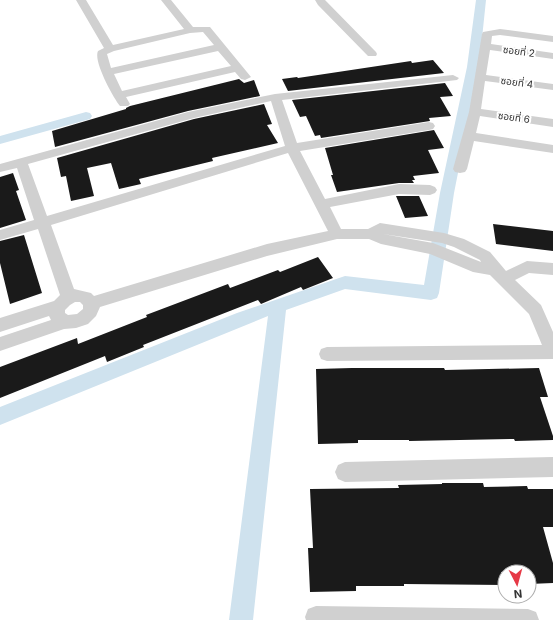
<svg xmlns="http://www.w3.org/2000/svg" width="553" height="620" viewBox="0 0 553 620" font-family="Inter,'Noto Sans Thai',sans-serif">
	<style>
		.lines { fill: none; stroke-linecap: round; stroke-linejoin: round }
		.canal { fill: #cfe2ee; fill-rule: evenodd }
		.building { fill: #1a1a1a }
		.minor { fill: #d0d0d0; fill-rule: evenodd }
		.labels { text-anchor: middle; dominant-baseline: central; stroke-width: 4; stroke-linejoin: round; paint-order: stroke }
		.far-street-label { font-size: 10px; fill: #333; stroke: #fff }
	</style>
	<rect width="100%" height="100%" fill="#fff"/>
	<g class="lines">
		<path class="canal" d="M476 0H486L479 67 454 193 439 293 437 298 431 300 345 289 286 310 253 620H229L268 316 0 425V407L237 313 345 276 424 285 440 193 467 67Z
			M86 112 90 113 92 116 90 119 0 144V136Z"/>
	</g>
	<path class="building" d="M433 60 444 73 288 91 282 79 297 77 298 78 411 61 412 63Z
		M239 79 244 83 254 80 260 96 188 111 55 147 52 131 126 109V108L130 106Z
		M445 83 453 96 440 97 451 116 429 118 430 121 321 138 320 135 315 136 306 116 300 117 292 100Z
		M264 104 272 124 267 125 278 143 212 158 213 161 139 179 141 184 119 189 111 163 87 168 94 196 71 201 66 176 61 177 57 158 194 119Z
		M434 130 444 148 428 150 439 173 413 176 415 180H412L414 183H399L337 192 331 175H333L325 148Z
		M13 173 19 190 16 191 26 220 0 228V177Z
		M396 196H419L428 216 405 218Z
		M493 224 553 231V251L496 244Z
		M24 235 42 293 10 304 0 263V241Z
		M318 257 333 278 303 290 301 287 261 304 258 300 143 345 144 347 107 362 105 356 0 398V367L77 338 78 344 147 317 146 315 228 284 230 288 278 270 280 272Z
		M352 368H444L445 370 539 368 548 397H540L553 436V440L515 441 514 439 409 441V440H358V443L318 444 316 369Z
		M442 483H483L484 487 527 486 528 489H553V527H543L553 563V583L529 584V572H501L504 585 404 584V586H356V591L310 592 308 548H313L310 489 399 488 398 485 442 484Z"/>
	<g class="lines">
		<path class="minor" d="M76 0H86L113 45 184 29 161 0H171L193 27H210L251 77 245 80 241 79 235 72 126 97 130 104 128 106H120C113 97 93 61 98 51L104 48ZM203 32 214 45 111 68 107 54 114 51 190 33ZM218 51 231 66 122 91 114 74Z
			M315 0H325L376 52 377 54 376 56H368L318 5Z
			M500 29 553 36V42L500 35 492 36 491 44 553 53V59L490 50 486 75 553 84V90L485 81 481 109 553 119V127L480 116 476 133 553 145V153L474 141 467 169 465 172 460 173 455 172 453 169 469 112 482 34 483 32Z
			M453 75 459 78 457 80 282 100 297 143 429 122 433 123 435 126 433 129 429 130 300 151 325 199 399 184 430 185 435 187 437 190 435 193 430 195 399 194 330 207 341 229H368L380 223 444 233 464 239 490 252 506 271 527 261 553 263V275L529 273 515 280 541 305 553 332V359L327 361 321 359 319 354 321 349 327 347 542 345 529 314 490 275 473 272 430 254 381 244 369 239H337L267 256 100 307 96 316 88 324 76 328 64 329 0 351V337L51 320 49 316 0 332V318L54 301 60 295 38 229 0 240V230L34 220 17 168 0 172V164L188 112 275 94ZM271 101 285 146 47 216 28 164 194 118ZM288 153 328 231 267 244 94 296 91 293 74 289 51 225ZM383 234 442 243 454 247 480 260 481 262 433 243ZM75 302H80L83 305V309L77 314 68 315 65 313V310L70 305Z
			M553 457V477L345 482 338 479 335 472 338 465 345 462Z
			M316 606 528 609 536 612 539 620H306L305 617 308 609Z"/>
	</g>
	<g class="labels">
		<g class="far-street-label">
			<text transform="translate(519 51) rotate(8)">ซอยที่ 2</text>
			<text transform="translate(517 82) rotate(8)">ซอยที่ 4</text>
			<text transform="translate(514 117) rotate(8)">ซอยที่ 6</text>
		</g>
	</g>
	<g transform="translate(517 584) rotate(174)"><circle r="19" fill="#ffffff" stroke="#adadad"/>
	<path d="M0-3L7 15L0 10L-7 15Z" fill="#e63946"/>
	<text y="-6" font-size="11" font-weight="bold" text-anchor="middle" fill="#333333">N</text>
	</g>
</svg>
